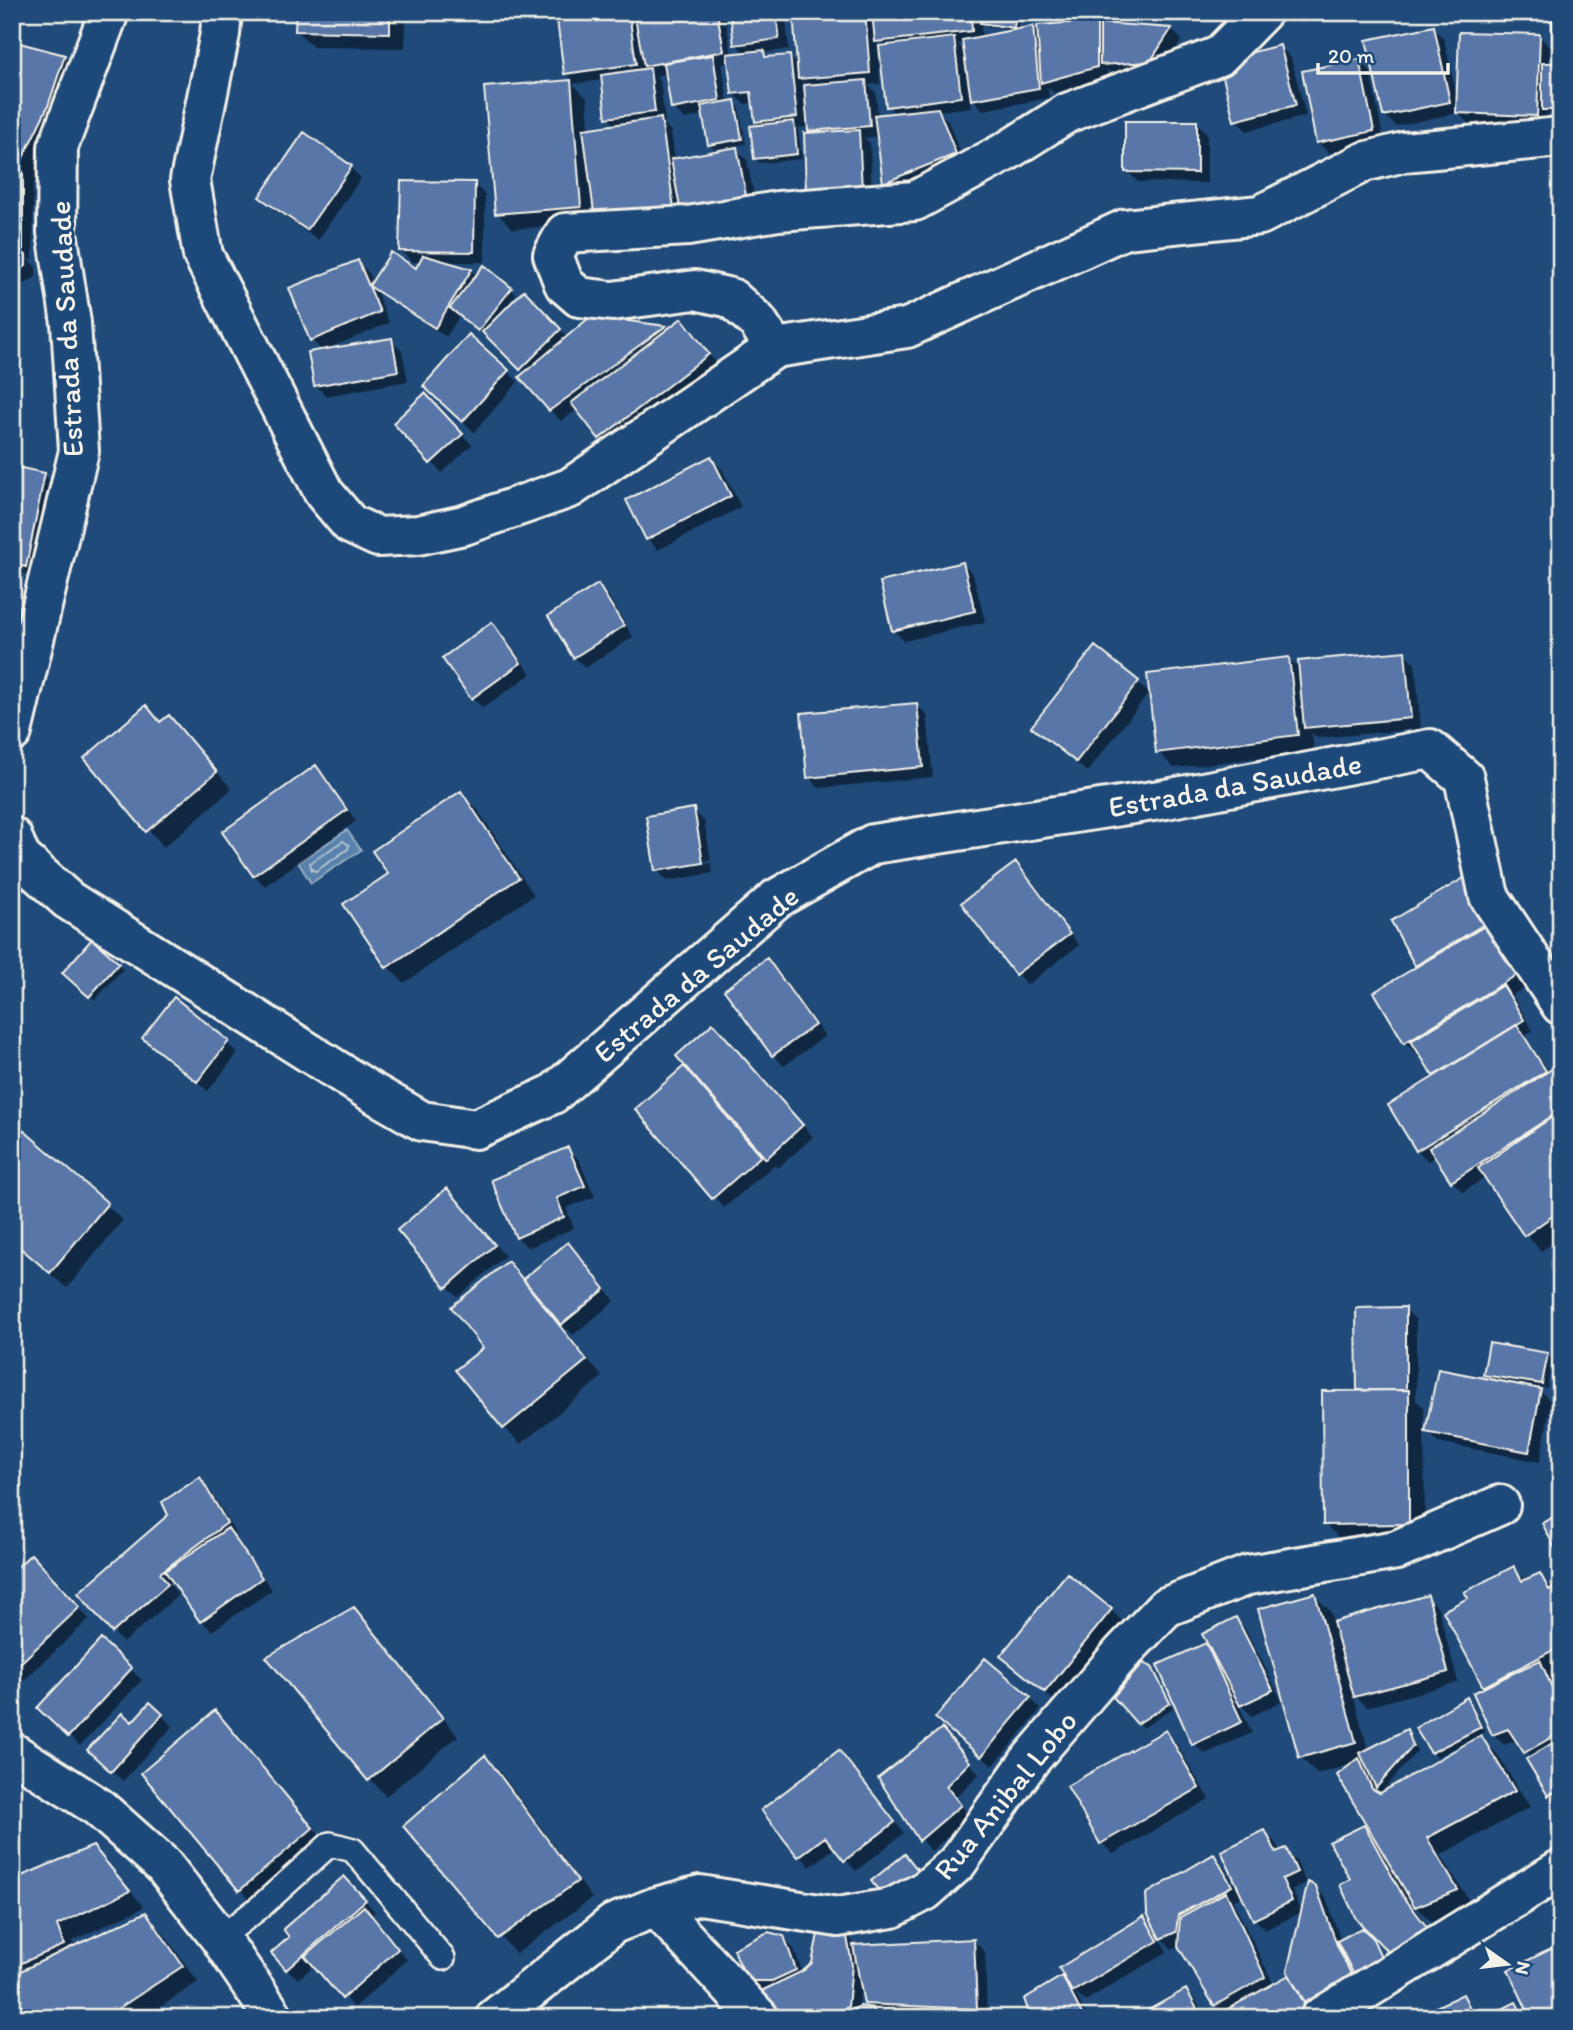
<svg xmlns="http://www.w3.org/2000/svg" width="1573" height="2030" viewBox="0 0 1573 2030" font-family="Itim,sans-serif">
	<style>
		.water { fill: #5882ab; stroke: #96aec3; stroke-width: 2 }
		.shadow { fill: #0007; fill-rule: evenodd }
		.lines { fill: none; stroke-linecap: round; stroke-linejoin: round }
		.shore { stroke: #b6c5d0; stroke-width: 2 }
		.building { fill: #5876a7; stroke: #f4f1e8; stroke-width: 2 }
		.service-casing { stroke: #f4f1e8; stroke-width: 28 }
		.minor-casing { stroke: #f4f1e8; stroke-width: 44 }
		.tertiary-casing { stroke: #f4f1e8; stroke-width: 44 }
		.service { stroke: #1f4a7a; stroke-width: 23 }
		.minor { stroke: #1f4a7a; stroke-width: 38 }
		.tertiary { stroke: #1f4a7a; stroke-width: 38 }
		.labels { text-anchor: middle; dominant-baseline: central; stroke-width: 6; stroke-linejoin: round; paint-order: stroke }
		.street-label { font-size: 30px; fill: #f4f1e8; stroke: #1f4a7a }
	</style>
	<rect width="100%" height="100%" fill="#1f4a7a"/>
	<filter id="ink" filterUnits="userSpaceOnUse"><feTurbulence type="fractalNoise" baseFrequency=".0143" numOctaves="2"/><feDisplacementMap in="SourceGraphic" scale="14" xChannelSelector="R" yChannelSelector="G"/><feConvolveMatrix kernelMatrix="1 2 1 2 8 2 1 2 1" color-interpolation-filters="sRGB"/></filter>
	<g filter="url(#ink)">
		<path class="water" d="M347 830 361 850 311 883 298 862Z"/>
		<path class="shadow" d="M297 12H406L405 48 313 47 297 31Z
			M557 12H724L732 55 745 54 736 44 732 12H785L789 49 764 53 770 59 789 57 799 66 795 12H980L982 38 1015 31 987 27 982 22 984 12H1021L1018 31 1033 28 1040 35 1097 22 1102 28V25L1171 29 1182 40 1160 72 1113 75 1107 69V78L1054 93 1048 88 1049 98 983 110 970 96 971 107 939 111 948 121 965 165 895 192 885 182 879 136 864 138 870 143 872 200 810 130V127L798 128 802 159 760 163 755 158 762 127 756 121 754 103 744 104 733 93 730 62 722 64 728 103 734 102 739 107 746 144 733 146 747 160 757 212 513 229 497 213 486 89 574 81 565 73ZM877 38H880L883 47 888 106 896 115 878 117 876 93 868 85 880 84ZM964 43 966 52 958 44ZM667 74 673 108 684 119 704 115 709 144 714 149 726 147 727 150 675 160 671 131 663 123 665 122 660 81 655 76ZM603 80 608 118 616 126 589 130 587 98 573 84ZM802 81 806 85 808 108H805Z
			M1433 28 1444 39 1457 98 1539 36 1550 47 1549 65H1561V120H1555L1548 113 1547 126 1469 124 1458 113 1396 126 1385 116Z
			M12 43 64 56 80 72 64 122 33 185V260L26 258 36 267V277L12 292Z
			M1280 47 1291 58 1306 116 1247 131 1236 120Z
			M1359 60 1370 71 1384 142 1329 153 1318 142Z
			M1197 123 1207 134V183L1138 182 1127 171Z
			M350 167 361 178 318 240 272 208 261 197Z
			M474 184 485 195V262H444L471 270 477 276 484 267 516 294 506 307 508 308 524 292 568 338 592 318 665 328 668 331 681 321 718 365 611 448 578 409 561 421 550 410 526 373 486 332 484 334 460 315 446 337 376 291 389 323 324 350 391 340 402 351 408 381 326 396 315 385 323 352 312 340 358 262 369 273 373 284 416 270 422 262H412L401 251Z
			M508 371 518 382 474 432 436 396Z
			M436 406 472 445 442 473 432 462Z
			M711 459 722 469 741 507 658 550 648 539Z
			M12 468 44 475 55 485 36 576 12 571Z
			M963 564 973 574 985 622 904 641 894 631Z
			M598 586 609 597 633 637 585 668 575 657Z
			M492 624 503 635 531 674 483 708 472 698Z
			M1095 648 1149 693 1087 772 1033 727Z
			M1405 653 1415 664 1421 729 1317 738 1312 733 1314 751 1174 768 1158 752 1288 658 1301 671Z
			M916 704 927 715 933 777 819 788 809 777Z
			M169 717 232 789 164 847 86 758 161 723Z
			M315 767 326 778 356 821 265 886 254 875 224 832Z
			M460 793 477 809 534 895 404 983 388 967 345 904 390 874Z
			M693 810 704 821 711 860 663 868V871L711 863 713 873 667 881 657 870Z
			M1016 864 1027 875 1079 945 1027 985 1017 974 964 903Z
			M1474 874 1529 985 1512 995 1533 1031 1525 1036 1549 1072 1561 1065V1237L1541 1251 1525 1234 1486 1177 1463 1192 1452 1181 1437 1156 1428 1161 1417 1150 1390 1106 1436 1078 1419 1051 1416 1053 1405 1042 1419 968 1393 922Z
			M12 914 21 929 12 934Z
			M767 960 778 971 825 1036 784 1066 773 1055 726 990Z
			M118 964 123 969 95 1000 69 978Z
			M175 999 238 1053 208 1091 155 1048Z
			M724 1036 813 1137 778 1168 774 1165 724 1208 637 1109Z
			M22 1132 123 1220 67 1288 12 1242V1144Z
			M568 1149 579 1160 595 1197 566 1208 574 1228 528 1248 517 1237Z
			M458 1201 505 1256 458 1297 447 1286Z
			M568 1245 615 1301 573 1335 567 1329 565 1330 602 1377 521 1444 504 1428 458 1370 486 1348 508 1264 524 1280Z
			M1405 1309 1416 1320V1400L1424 1408 1425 1540H1341L1325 1524 1363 1393 1359 1389Z
			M1547 1355 1552 1360 1547 1388 1537 1387 1551 1402 1540 1462 1438 1442 1427 1431 1492 1381 1485 1374Z
			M200 1479 210 1490 237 1535 234 1537 272 1590 212 1631 201 1620 174 1581 170 1584 178 1595 123 1643 113 1632 170 1516Z
			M42 1567 89 1619 17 1687 12 1682V1574Z
			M1514 1568 1527 1581 1539 1575 1554 1589 1561 1586V1670L1552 1675 1561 1697 1560 1806 1549 1795 1528 1760 1532 1758 1517 1740 1504 1745 1493 1734 1487 1689 1484 1686 1471 1599Z
			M1314 1595 1330 1611 1334 1623 1428 1597 1438 1608 1458 1682 1367 1707 1353 1694 1368 1750 1406 1731 1411 1736 1417 1751 1380 1794 1461 1748 1460 1745 1437 1757 1432 1752 1467 1699 1472 1704 1485 1732 1479 1736 1497 1754 1530 1807 1441 1855 1473 1907 1432 1922 1409 1900 1443 1946 1353 1880 1364 1827 1374 1838 1356 1763 1317 1774 1301 1757ZM1365 1760 1369 1771 1360 1761Z
			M354 1610 370 1626 458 1736 386 1796 370 1779Z
			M1111 1610 1122 1621 1056 1702 1013 1666Z
			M1236 1619 1246 1630 1282 1701 1252 1716 1237 1701 1252 1733 1205 1754 1194 1744 1206 1645 1213 1652Z
			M101 1642 142 1680 80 1746 50 1718Z
			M1151 1668 1157 1674 1173 1708 1143 1728 1115 1697Z
			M1030 1698 1041 1709 993 1766 948 1729Z
			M150 1704 173 1726 123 1781 101 1761Z
			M215 1713 231 1729 328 1845 257 1906 241 1890Z
			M1165 1732 1176 1743 1209 1799 1113 1854 1102 1843 1070 1787Z
			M952 1741 979 1774 955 1798 971 1817 931 1851 921 1840 880 1778Z
			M839 1752 904 1833 856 1871 835 1848 810 1867 764 1811Z
			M484 1757 501 1773 592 1898 516 1954 405 1826Z
			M1265 1832 1276 1843 1280 1852 1285 1850 1296 1861 1306 1883 1292 1890 1302 1912 1265 1930 1255 1919 1244 1896 1233 1901 1274 1985 1292 1975 1315 1887 1326 1898 1341 1941 1362 1930 1376 1944 1388 1968 1315 2018H1221L1223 2013 1215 2005 1180 1946 1172 1949 1159 1936 1167 1952 1085 2001 1075 1993 1088 2018H1033L1026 1999 1066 1976 1143 1919 1159 1935 1213 1856 1224 1867 1241 1895 1243 1894Z
			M93 1848 144 1907 72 1941 75 1948 145 1915 162 1931 198 1982 144 2018H33L12 1990V1882Z
			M355 1889 375 1912 371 1916 407 1960 354 2008 315 1965 298 1979 287 1969 291 1937Z
			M846 1933 857 1947 974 1941 985 1952 987 2018 877 2014 880 2018H777L762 1993 750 1980 783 1938 794 1949 803 1974ZM861 1985 866 2003 872 2009 859 2007Z
			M1186 1991 1196 2001 1205 2018H1147Z
			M1462 1996 1481 2018H1419Z
			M1516 2004 1530 2018H1488Z"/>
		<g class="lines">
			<path class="shore" d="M343 841 349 845 348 849 316 871 312 870 310 863Z"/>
		</g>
		<path class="building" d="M296 12H390V33L295 31Z
			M556 12H629L636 64 564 74Z
			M634 12H717L724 51 644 66Z
			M730 12H776L779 39 734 45Z
			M793 12H865L870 73 798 79Z
			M872 12H971L972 31 875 42Z
			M982 12H1016L1014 28 980 23Z
			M1552 12H1561V46H1552Z
			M1097 21V67L1041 83 1037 25Z
			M1100 23 1172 28 1150 62 1100 65Z
			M1033 26 1039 88 971 100 962 40Z
			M1434 26 1450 102 1383 116 1366 40Z
			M1459 32 1540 34 1537 116 1456 113Z
			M954 37 961 97 886 107 879 46Z
			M12 41 65 55 48 106 17 170 12 169Z
			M1280 45 1296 105 1234 121 1219 61Z
			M764 50 765 57 790 55 797 117 755 122 751 92 732 94 727 54Z
			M713 55 720 100 671 109 664 63Z
			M1359 59 1374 131 1316 143 1302 71Z
			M1542 63H1561V110H1542Z
			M650 68 655 112 606 118 601 75Z
			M571 80 581 207 495 214 484 87Z
			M866 80 870 126 808 131 804 85Z
			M735 100 742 139 708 145 701 106Z
			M938 108 956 154 883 183 874 115Z
			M661 118 674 208 595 220 583 129Z
			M794 121 797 154 754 159 750 126Z
			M1125 121H1197V173L1125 172Z
			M859 130 862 190 806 192 804 133Z
			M304 132 352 166 307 230 259 197Z
			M737 147 747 201 681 213 671 159Z
			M1557 155H1561V208H1559Z
			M23 172V251L12 245V178Z
			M401 181 475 182 474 252 399 251Z
			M12 247 26 255V266L12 274Z
			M391 252 416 268 423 255 472 269 435 328 369 286Z
			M358 260 380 312 310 341 289 288Z
			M484 265 512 288 478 331 450 308Z
			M524 290 561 329 520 370 482 332Z
			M591 316 666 326 549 411 519 377Z
			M682 318 709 354 599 439 571 403Z
			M469 334 509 370 462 422 423 386Z
			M392 338 398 371 314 386 308 352Z
			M425 393 463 434 430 464 393 423Z
			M711 456 731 496 646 540 626 500Z
			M12 466 45 473 26 567 12 564Z
			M963 562 975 611 892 631 880 582Z
			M598 584 624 626 573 658 548 616Z
			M492 622 521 663 471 699 442 658Z
			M1095 646 1139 681 1076 762 1031 727Z
			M1405 651 1411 718 1304 728 1298 661Z
			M1289 657 1298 735 1156 753 1147 674Z
			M917 703 923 767 807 778 801 713Z
			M146 705 160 722 169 715 217 772 146 832 84 758Z
			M316 765 347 810 253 876 222 832Z
			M461 791 519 878 386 968 343 904 388 874 372 851Z
			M694 808 703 863 655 871 646 816Z
			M1016 862 1070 934 1015 975 961 903Z
			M1474 872 1486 923 1415 966 1391 921Z
			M1490 923 1520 973 1404 1043 1374 992Z
			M92 939 119 963 89 997 62 973Z
			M767 958 815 1025 772 1056 724 990Z
			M1503 985 1524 1020 1433 1076 1411 1041Z
			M174 997 229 1041 197 1082 142 1038Z
			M713 1023 803 1125 766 1159 676 1056Z
			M1517 1025 1546 1071 1416 1151 1388 1105Z
			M1561 1063V1110L1451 1182 1429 1148Z
			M684 1066 761 1156 712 1199 635 1109Z
			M1561 1111V1210L1524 1236 1478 1168Z
			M22 1129 108 1203 50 1273 12 1241V1141Z
			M568 1147 585 1186 557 1198 564 1217 516 1238 491 1180Z
			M447 1188 495 1245 446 1288 397 1230Z
			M568 1242 605 1289 561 1325 523 1279Z
			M508 1261 587 1360 503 1429 455 1370 483 1348 451 1307Z
			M1406 1307V1390H1357L1356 1308Z
			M1489 1343 1548 1353 1542 1384 1483 1375Z
			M1438 1369 1541 1389 1529 1452 1425 1432Z
			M1409 1390V1524L1323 1525 1322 1391Z
			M200 1477 227 1523 160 1573 168 1584 112 1633 78 1593 168 1515 162 1502Z
			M1561 1513V1560L1542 1523Z
			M228 1528 262 1578 200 1622 165 1571Z
			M31 1554 80 1607 12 1671V1572Z
			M1514 1566 1522 1581 1540 1573 1549 1590 1561 1584V1646L1483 1687 1443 1611 1468 1598 1464 1592Z
			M1067 1573 1112 1609 1045 1692 1000 1656Z
			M1315 1593 1356 1742 1299 1758 1258 1609Z
			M1428 1595 1448 1672 1354 1697 1333 1622Z
			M354 1607 443 1718 368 1781 266 1657Z
			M1236 1617 1273 1690 1240 1706 1202 1634Z
			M101 1639 132 1668 68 1737 37 1708Z
			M1206 1643 1242 1722 1192 1745 1157 1665Z
			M985 1658 1031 1697 981 1757 935 1718Z
			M1540 1660 1561 1708V1732L1524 1753 1508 1729 1492 1735 1473 1693Z
			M1143 1663 1152 1667 1170 1703 1137 1724 1113 1697Z
			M1467 1697 1481 1727 1431 1753 1415 1728Z
			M150 1702 163 1714 111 1772 87 1750 122 1713 132 1722Z
			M215 1710 313 1828 239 1891 141 1773Z
			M942 1728 970 1762 946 1786 961 1805 919 1841 878 1778Z
			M1407 1729 1413 1746 1376 1788 1360 1753Z
			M1166 1730 1199 1788 1100 1844 1067 1786Z
			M1481 1735 1515 1791 1427 1838 1458 1890 1415 1907 1337 1775 1359 1758 1372 1789 1380 1793Z
			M1561 1738V1789L1548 1796 1526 1759Z
			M839 1750 895 1822 844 1861 825 1837 798 1857 761 1810Z
			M485 1755 578 1881 498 1939 403 1826Z
			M1364 1825 1403 1896 1433 1935 1394 1958 1356 1919 1340 1885 1350 1879 1329 1842Z
			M1265 1830 1276 1852 1286 1848 1297 1872 1282 1879 1292 1901 1253 1920 1221 1851Z
			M93 1846 130 1891 57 1925 64 1945 12 1967V1880Z
			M905 1854 918 1870 884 1897 871 1881Z
			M1214 1854 1232 1886 1178 1915 1176 1932 1160 1939 1147 1913 1146 1894Z
			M344 1876 366 1900 286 1970 271 1953 289 1937 283 1929Z
			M1308 1882 1316 1886 1337 1945 1354 1980 1308 2008 1287 1971Z
			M1226 1892 1265 1977 1214 2006 1178 1946 1180 1917Z
			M364 1906 398 1949 342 1999 305 1956Z
			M146 1912 183 1966 104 2018H31L12 1993V1975Z
			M1144 1916 1158 1941 1072 1992 1059 1968Z
			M1362 1928 1372 1937 1384 1963 1355 1977 1337 1941Z
			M846 1931 852 1965 848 2007 836 2012 834 2018H775L757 1993 803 1971 812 1963 818 1934Z
			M768 1932 784 1936 796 1970 772 1981H748L733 1949Z
			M974 1939 977 2009 864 2004 853 1945Z
			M1555 1947 1561 1959V2018H1531L1508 1970Z
			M1289 1975 1307 2009 1294 2018H1219L1217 2015Z
			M1062 1976 1084 2018H1031L1024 1999Z
			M1186 1989 1202 2018H1145L1143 2013Z
			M1463 1994 1475 2018H1417L1430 2010Z
			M1516 2002 1524 2018H1484Z
			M860 2006 873 2008 877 2018H843L844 2013Z"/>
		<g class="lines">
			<defs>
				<path id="service" d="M220 1938 260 1907 330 1844 353 1850 443 1958"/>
				<path id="minor" d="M222 12 220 34 190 180 203 255 324 493 350 524 378 537 418 535 464 525 570 488 775 348 907 328 1125 229 1260 215 1364 162 1404 152 1561 137
					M775 348 757 321 731 298 695 290 612 301 579 297 564 284 553 255 565 233 688 226 778 211 915 201 1007 151 1067 113 1219 56 1262 12
					M12 732 79 451 71 323 57 232 58 147 109 12
					M12 837 21 858 68 900 368 1090 422 1121 476 1129 553 1094 776 899 873 844 1166 799 1430 749 1464 778 1489 896 1561 1005
					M656 1907 759 2018
					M495 2018 613 1924 656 1907 700 1895 838 1917 892 1908 925 1891 957 1863 1030 1760 1122 1653 1166 1607 1248 1575 1397 1550 1500 1505
					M1320 2018 1561 1869"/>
				<path id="tertiary" d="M12 1752 98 1807 163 1865 220 1938 274 2018"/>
			</defs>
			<use href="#service" class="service-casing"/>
			<use href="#minor" class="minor-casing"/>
			<use href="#tertiary" class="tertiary-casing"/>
			<use href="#service" class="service"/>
			<use href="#minor" class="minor"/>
			<use href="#tertiary" class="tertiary"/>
		</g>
	</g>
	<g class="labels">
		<g class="street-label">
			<text transform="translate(66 329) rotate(-93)">Estrada da Saudade</text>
			<text transform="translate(1235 785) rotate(-10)">Estrada da Saudade</text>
			<text transform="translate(696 974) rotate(-40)">Estrada da Saudade</text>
			<text transform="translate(1005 1795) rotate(-51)">Rua Anibal Lobo</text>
		</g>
	</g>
	<rect width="1573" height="2030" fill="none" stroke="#1f4a7a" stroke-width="42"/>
	<rect x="21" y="21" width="1531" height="1988" fill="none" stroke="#f4f1e8" stroke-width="2.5" filter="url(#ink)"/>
	<g transform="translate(1507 1964) rotate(104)" stroke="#1f4a7a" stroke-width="5" paint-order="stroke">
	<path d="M0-5L12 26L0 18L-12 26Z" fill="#f4f1e8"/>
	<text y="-10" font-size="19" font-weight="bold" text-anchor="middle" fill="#f4f1e8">N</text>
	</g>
	<path d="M1318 63v10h130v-10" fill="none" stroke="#f4f1e8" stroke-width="3.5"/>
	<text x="1328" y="63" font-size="21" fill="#f4f1e8" stroke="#1f4a7a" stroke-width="5" paint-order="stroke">20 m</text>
</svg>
